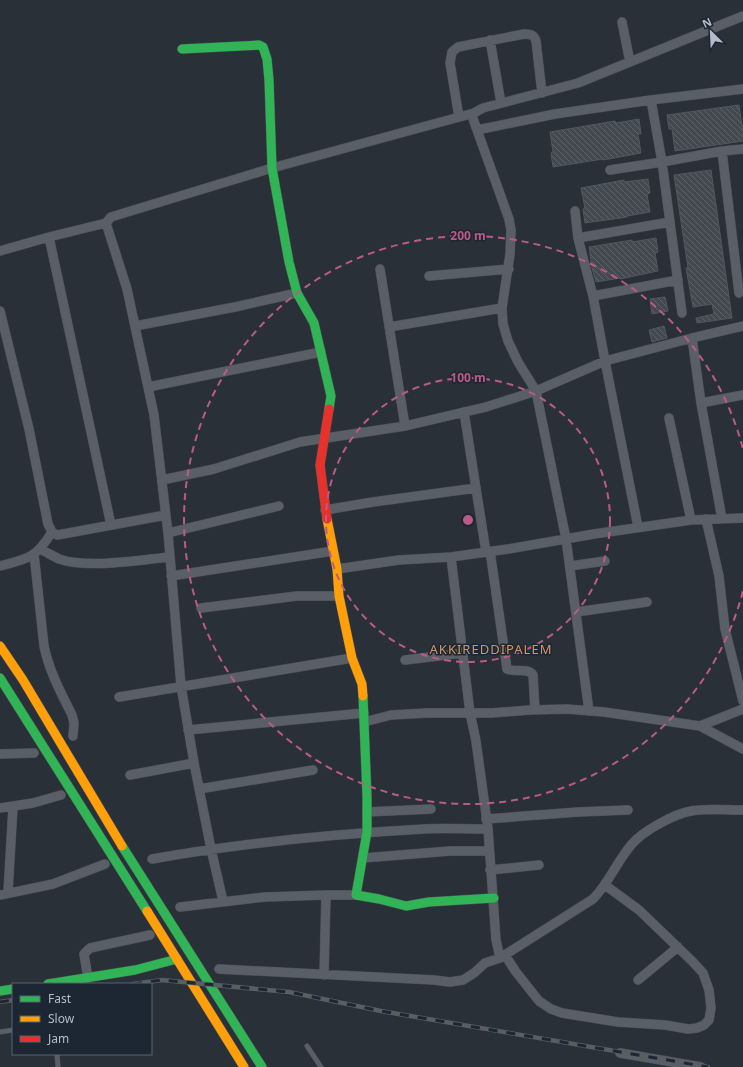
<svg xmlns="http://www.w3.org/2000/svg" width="743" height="1067" viewBox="0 0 743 1067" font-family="'Noto Sans',sans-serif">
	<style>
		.building { fill: url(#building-back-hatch); stroke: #52575f }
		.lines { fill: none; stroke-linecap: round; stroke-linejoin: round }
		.lane-casing { stroke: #484c53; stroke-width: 5.5 }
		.street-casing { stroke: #484c53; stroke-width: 10 }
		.fast-casing { stroke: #484c53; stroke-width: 10 }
		.slow-casing { stroke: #484c53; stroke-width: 10 }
		.jam-casing { stroke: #484c53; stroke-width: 10 }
		.lane { stroke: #5a5e66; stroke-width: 4.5 }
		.street { stroke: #5a5e66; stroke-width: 9 }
		.fast { stroke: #30b455; stroke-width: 9 }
		.slow { stroke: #ff9f0a; stroke-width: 9 }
		.jam { stroke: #e5322d; stroke-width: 9 }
		.rail-casing { stroke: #595d64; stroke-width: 4.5 }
		.rail { stroke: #1d2633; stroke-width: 3; stroke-dasharray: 9; stroke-linecap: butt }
		.ring { fill: none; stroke: #bc5a87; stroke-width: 2; stroke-dasharray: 7 5 }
		.labels { text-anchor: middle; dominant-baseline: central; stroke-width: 3; stroke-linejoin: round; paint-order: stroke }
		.neighbourhood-label { font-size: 13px; letter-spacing: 1px; fill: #d59563; stroke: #1d2633 }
		.centre { fill: #bc5a87; stroke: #1d2633; stroke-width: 2 }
		.ring-label { font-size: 12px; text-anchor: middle; font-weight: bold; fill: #bc5a87; stroke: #1d2633; stroke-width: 3; stroke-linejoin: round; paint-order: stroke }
	</style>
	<defs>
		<pattern id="building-back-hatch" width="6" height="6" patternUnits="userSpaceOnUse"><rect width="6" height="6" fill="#444950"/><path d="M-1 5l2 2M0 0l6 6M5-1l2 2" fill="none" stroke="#5d6168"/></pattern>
	</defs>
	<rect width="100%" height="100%" fill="#2a3038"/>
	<path class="building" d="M739 105 742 126H743V141L675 151 672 129H669L667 115Z
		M639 119 641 134H638L641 153 603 160V159L553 167 551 153 553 152 550 132 615 121 616 123Z
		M711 170 732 318 697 323 696 318 714 314 712 304 693 307 686 268H688L674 175Z
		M648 179 650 193 647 194 650 212 627 216V217L585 223 583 209 585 208 581 188 624 180V182Z
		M656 238 658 252 655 253 658 271 620 279V278L596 282 592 268 589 247 632 240V242Z
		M665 297 668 311 652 314 650 299Z
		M664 326 667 338 652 342 649 330Z"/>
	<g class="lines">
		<defs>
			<path id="lane" d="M0 1032 13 1030
				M307 1046 321 1067
				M57 1054 58 1067"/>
			<path id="street" d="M622 22 630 62
				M490 40 501 103
				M651 100 743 89
				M459 117 450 63 452 52 458 47 524 34C531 34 534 35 536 41L542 93
				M477 130 555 114 651 100 662 162 610 170
				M722 151 739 293
				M575 211 578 238 593 296 605 361 692 338 743 326
				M49 237 106 223
				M578 238 670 222
				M0 251 49 237 111 525
				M380 269 405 426
				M429 276 509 269
				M593 296 678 280
				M0 311 29 429 48 524 52 532 57 535 63 534 166 515
				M682 313 662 162 722 151 743 149
				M135 326 235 307 297 293
				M389 327 502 308
				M692 338 701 403 722 519
				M148 387 321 352
				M701 403 743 395
				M464 412 486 552
				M669 418 691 520
				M162 480 214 469 300 442 405 426 486 407 536 391 605 361 638 527
				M325 510 373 502 476 488
				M706 519 719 576 725 629 743 701
				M168 533 279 506
				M40 549C46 552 53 556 59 559 88 569 139 560 170 557
				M490 551 507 669C515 673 528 667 533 675L535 710
				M34 554 44 646C49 671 61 693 72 715L74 723 73 736
				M451 557 470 713 476 741 488 829 496 940 500 958
				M0 566C28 559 36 558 52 532
				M570 566 605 561
				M337 569 399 560 451 557 508 549 594 534 691 520 743 518
				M171 576 333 551
				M201 608 297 596H339
				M576 612 647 602
				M405 660 463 653
				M119 697 352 658
				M589 711 566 539 536 391 518 362 508 341 503 324 502 308 510 254 511 230 509 219 472 116 474 113 483 108 578 83 743 16
				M364 722 391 715 427 713H492L530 710 567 709 604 712 700 726 743 749
				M700 726 743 709
				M188 730 364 713
				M0 754 34 753
				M130 775 194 763
				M199 789 313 770
				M0 808 33 803 61 795
				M367 812 431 809
				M486 819 578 812 628 810
				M363 858 450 851H489
				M152 859C241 843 333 834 424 829 445 828 466 829 488 829
				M490 870 539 865
				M8 892 13 807
				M0 895 53 884 105 864
				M223 901 211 849 194 763 181 686 168 533 154 415 127 289 106 223 111 217 272 168 474 113
				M180 907 265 897 326 895
				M505 955 516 972 539 1001 551 1009 562 1013 618 1022 665 1025 688 1029 697 1028 704 1025 709 1020 711 1008 709 990 703 973 693 962 639 910 605 885
				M219 969 434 980 450 982 463 980 474 973 485 963 500 958 593 899C609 883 617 861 632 844 643 831 674 814 691 811 706 808 727 810 743 810
				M324 975 326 895H356
				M88 978 84 954 90 948 150 935
				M638 980 678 947
				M620 1053 701 1067"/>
			<path id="fast" d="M182 49 259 45 263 47 267 59 269 80 272 168 289 262 297 293 314 323 331 396 329 409
				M0 678 147 911
				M363 696 367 797V832L356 895 379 899 406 906 429 902 494 898
				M122 846 262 1067
				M48 984 135 970 177 959
				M0 991 13 989"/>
			<path id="slow" d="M327 519 337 569 339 596 352 658 362 684 363 696
				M0 646 23 680 122 846
				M147 911 244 1067"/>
			<path id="jam" d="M327 519 320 465 329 409"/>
		</defs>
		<use href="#lane" class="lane-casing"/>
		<use href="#street" class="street-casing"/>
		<use href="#fast" class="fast-casing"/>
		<use href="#slow" class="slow-casing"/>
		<use href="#jam" class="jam-casing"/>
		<use href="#lane" class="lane"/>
		<use href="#street" class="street"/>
		<use href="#fast" class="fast"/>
		<use href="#slow" class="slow"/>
		<use href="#jam" class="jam"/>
		<defs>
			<path id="rail" d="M133 984 162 980 289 992 381 1011 708 1067
				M0 1002 13 1000"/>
		</defs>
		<use href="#rail" class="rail-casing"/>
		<use href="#rail" class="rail"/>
	</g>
	<g class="ring">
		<circle cx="468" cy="520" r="142"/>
		<path d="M743 591A284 284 0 1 1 743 449"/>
	</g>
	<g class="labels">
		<g class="neighbourhood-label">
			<text x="491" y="649">AKKIREDDIPALEM</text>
		</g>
	</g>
	<circle cx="468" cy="520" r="6" class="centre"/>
	<g class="ring-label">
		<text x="468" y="240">200 m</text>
		<text x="468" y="382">100 m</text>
	</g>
	<rect x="12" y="983" width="140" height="72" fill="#1d2633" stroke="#59626f"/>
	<rect x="20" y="996" width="20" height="6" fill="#30b455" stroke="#59626f"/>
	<text x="48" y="1003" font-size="12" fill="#b4bcc9">Fast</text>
	<rect x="20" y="1016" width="20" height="6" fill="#ff9f0a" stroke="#59626f"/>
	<text x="48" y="1023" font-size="12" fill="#b4bcc9">Slow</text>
	<rect x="20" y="1036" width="20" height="6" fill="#e5322d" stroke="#59626f"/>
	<text x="48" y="1043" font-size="12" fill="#b4bcc9">Jam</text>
	<g transform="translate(711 32) rotate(336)" stroke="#1d2633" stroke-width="3" paint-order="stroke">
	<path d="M0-3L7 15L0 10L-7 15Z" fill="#b4bcc9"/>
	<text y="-6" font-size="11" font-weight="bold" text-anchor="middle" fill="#b4bcc9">N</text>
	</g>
</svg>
